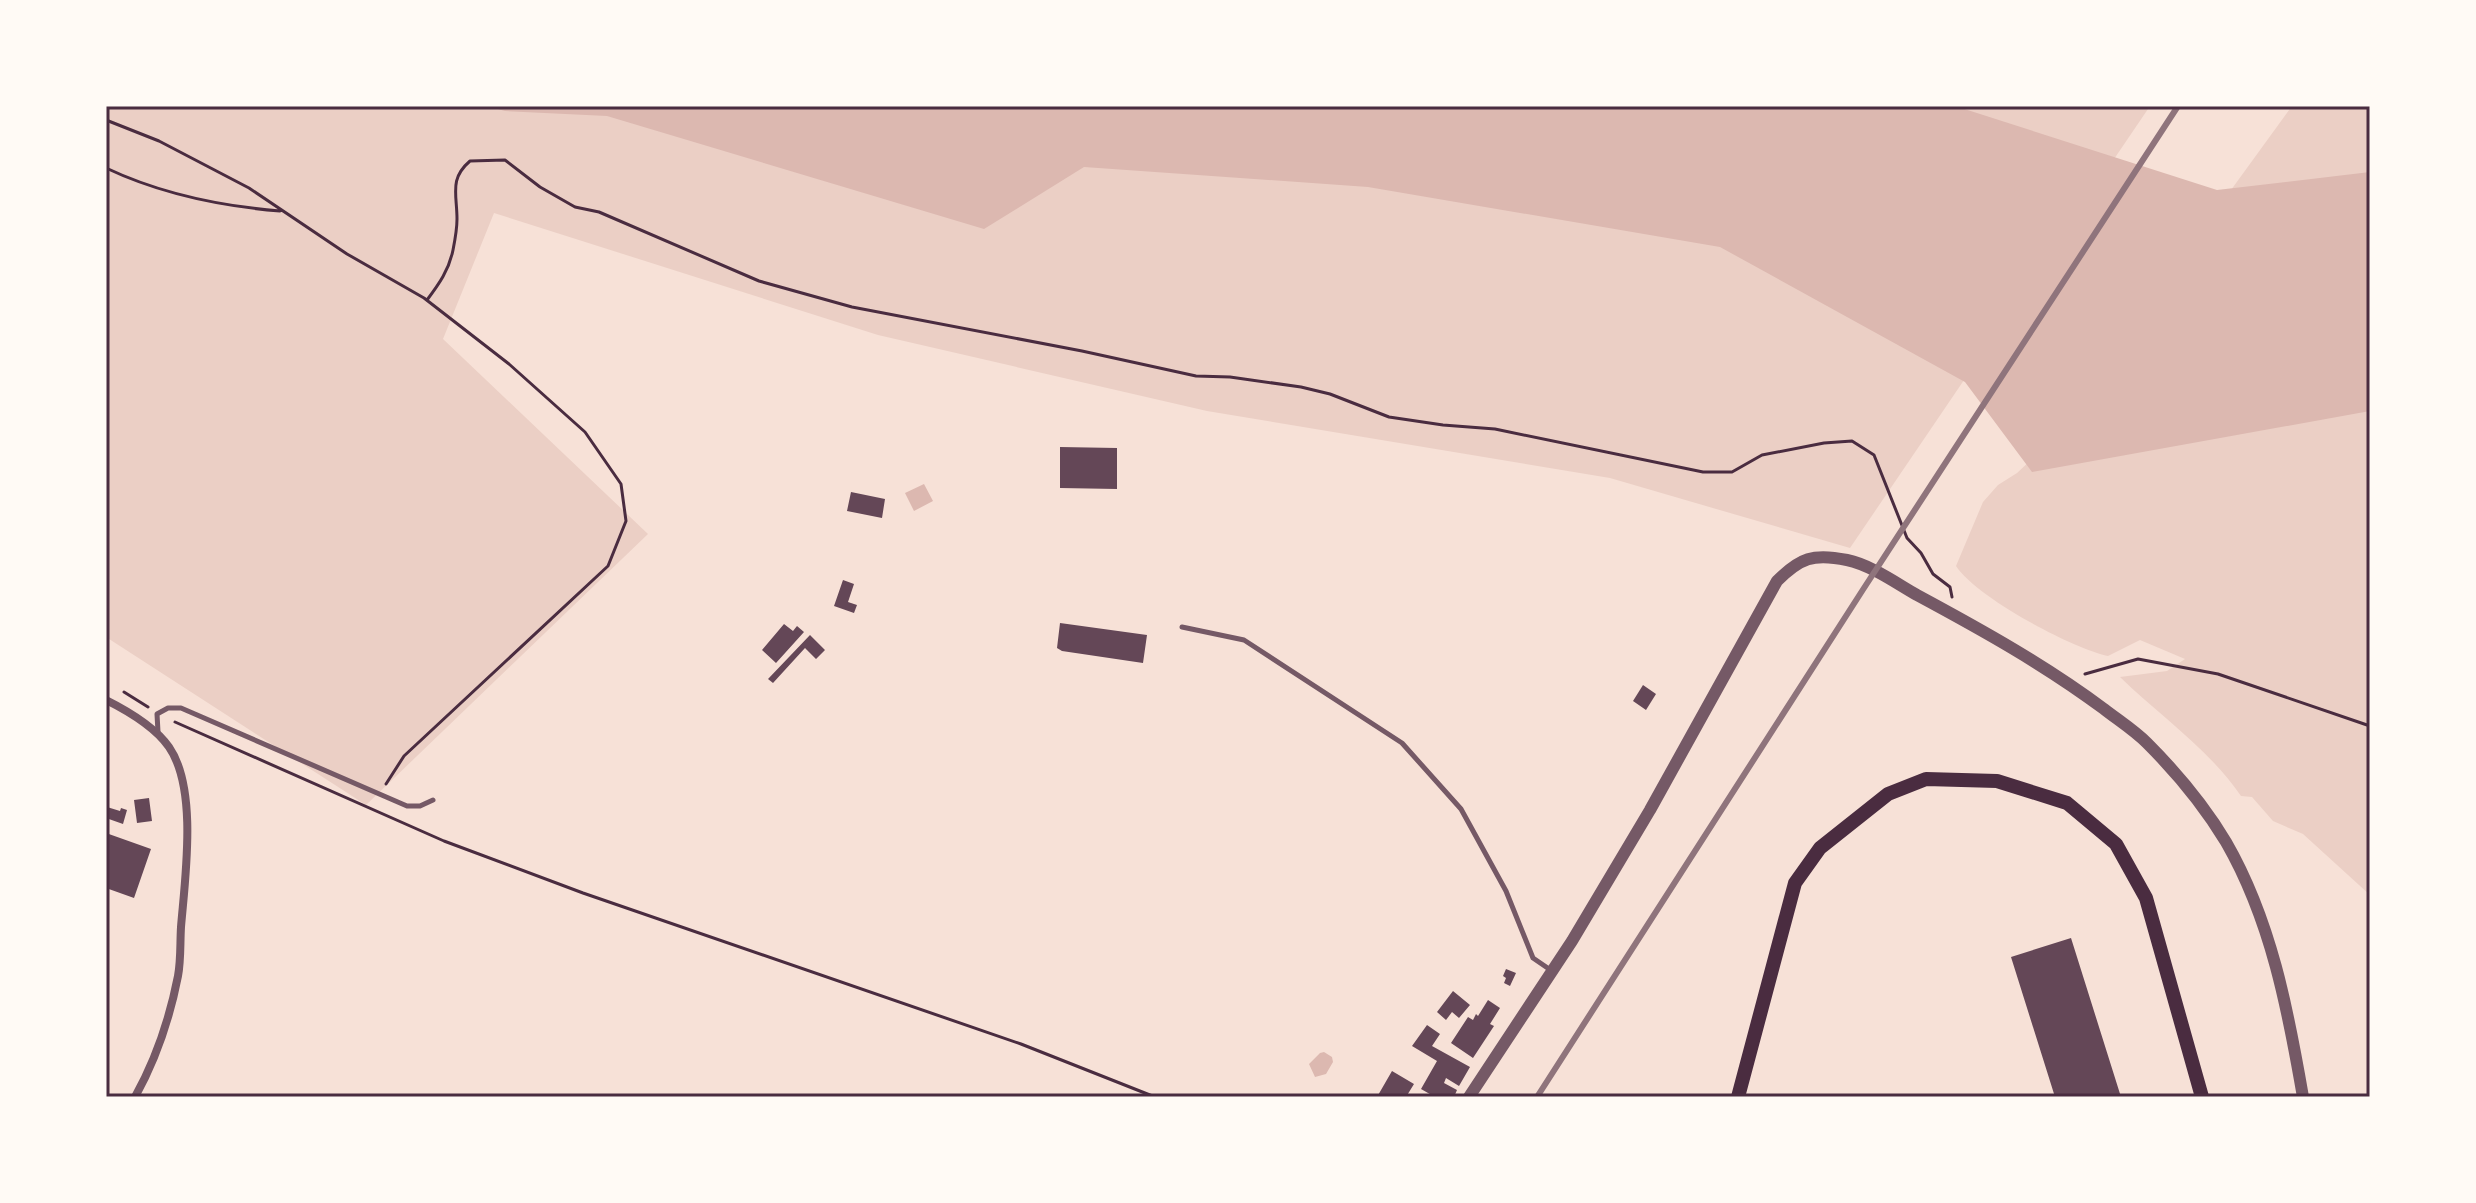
<svg xmlns="http://www.w3.org/2000/svg" width="2476" height="1203" viewBox="0 0 2476 1203" font-family="'Sofia Sans Condensed',sans-serif">
	<style>
		.green { fill: #ebcfc5 }
		.water { fill: #dcb8b0 }
		.building { fill: #644757 }
		.lines { fill: none; stroke-linecap: round; stroke-linejoin: round }
		.path { stroke: #4a2c40; stroke-width: 3 }
		.service { stroke: #755966; stroke-width: 5 }
		.minor { stroke: #755966; stroke-width: 8 }
		.tertiary { stroke: #755966; stroke-width: 12 }
		.secondary { stroke: #4a2c40; stroke-width: 14 }
		.rail { stroke: #8f747c; stroke-width: 6 }
		.neatline { fill: none; stroke: #4a2c40; stroke-width: 3 }
	</style>
	<rect width="100%" height="100%" fill="#f7e1d7"/>
	<path class="green" d="M106 106H2144L2148 109 1850 548 1610 478 1207 411 878 335 494 213 443 339 648 534 366 805 106 637Z
		M2292 106H2370V895L2303 834 2273 821 2252 797 2241 796C2208 748 2161 717 2120 677L2167 671 2185 659 2140 640 2108 656C2071 648 1976 597 1956 566L1983 502 1998 485 2017 473 2032 459 2056 431Z"/>
	<path class="water" d="M487 106H1955L2217 190 2370 172V411L2032 472 1965 382 1720 247 1368 187 1084 167 984 229 607 116 505 111Z
		M924 484 933 501 914 511 905 493Z
		M1324 1052 1332 1057 1333 1062 1326 1074 1315 1077 1309 1064 1320 1053Z"/>
	<path class="building" d="M1060 447 1117 448V489L1060 488Z
		M851 492 885 499 882 518 847 511Z
		M843 580 854 584 848 602 857 605 854 613 834 606Z
		M1060 623 1147 635 1143 663 1062 651 1057 648Z
		M784 624 793 631 797 626 804 632 776 663 762 650Z
		M810 635 825 650 816 659 805 648 773 683 768 679Z
		M1643 685 1656 694 1646 710 1633 701Z
		M149 798 152 821 137 823 134 800Z
		M107 807 120 811 121 808 127 810 123 824 106 818Z
		M106 833 151 849 134 898 106 888Z
		M2071 938 2121 1097H2055L2011 957Z
		M1506 969 1516 973 1510 986 1504 983 1506 978 1503 976Z
		M1453 991 1470 1005 1459 1018 1452 1012 1446 1020 1437 1012Z
		M1488 1000 1500 1008 1490 1024 1494 1026 1473 1058 1451 1043 1468 1017 1473 1020 1476 1014 1478 1016Z
		M1427 1025 1440 1034 1432 1046 1470 1067 1459 1086 1446 1078 1444 1083 1457 1090 1454 1097H1435L1421 1089 1437 1061 1412 1046Z
		M1392 1071 1414 1084 1406 1097H1377Z"/>
	<g class="lines">
		<path class="path" d="M106 120 159 141 249 188 347 254 424 298 509 364 585 432 621 484 626 521 608 566 404 756 386 784
			M106 168C161 194 219 206 280 211
			M427 300C439 284 449 270 453 250 455 240 457 229 457 219 457 194 449 179 470 161L505 160 540 187 575 207 599 212 759 281 852 307 1082 351 1196 376 1230 377 1301 387 1330 394 1389 417 1443 425 1495 429 1703 472H1732L1762 455 1824 443 1852 441 1874 455 1907 538 1921 553 1933 574 1950 587 1952 597
			M2085 674 2138 659 2218 674 2370 726
			M124 692 148 707
			M175 722 444 841 583 893 1021 1044 1155 1097"/>
		<path class="service" d="M1182 627 1244 640 1402 743 1461 809 1506 891 1533 958 1552 971
			M158 732 157 714 168 708H181L407 806H420L433 800"/>
		<path class="minor" d="M106 700C128 711 155 727 169 747 198 789 185 878 181 927 180 943 181 960 178 976 170 1017 155 1061 135 1097"/>
		<path class="tertiary" d="M1469 1097 1572 941 1650 810 1777 581C1800 558 1813 553 1847 560 1871 565 1896 583 1917 595 1982 630 2045 665 2104 709 2118 720 2134 730 2147 743 2176 772 2205 807 2226 842 2271 920 2288 1010 2303 1097"/>
		<path class="secondary" d="M1738 1097 1795 883 1820 848 1888 794 1926 779 1997 781 2067 803 2116 844 2146 898 2202 1097"/>
		<path class="rail" d="M1537 1097 1864 588 2178 106"/>
	</g>
	<rect width="2476" height="1203" fill="none" stroke="#fffaf5" stroke-width="216"/>
	<rect x="108" y="108" width="2260" height="987" class="neatline"/>
</svg>
